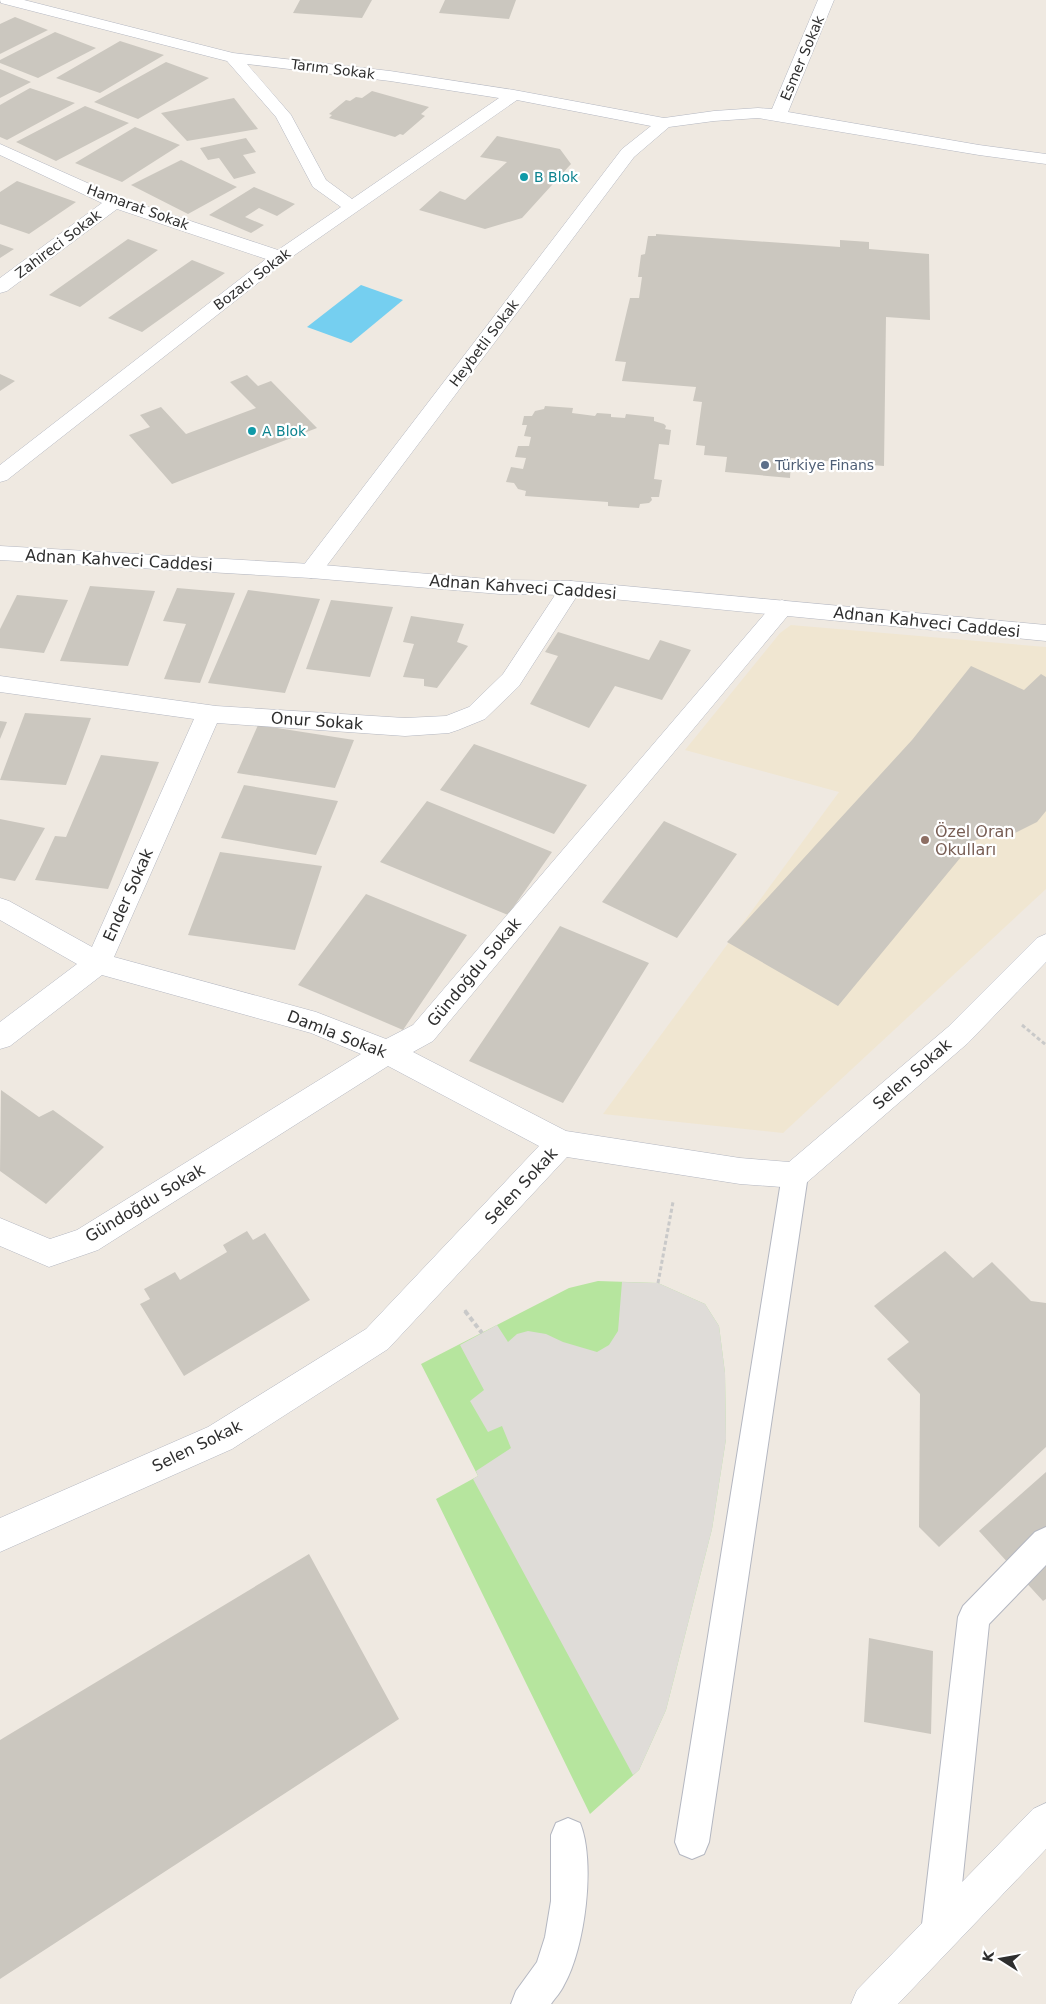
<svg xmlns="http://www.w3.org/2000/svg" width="1046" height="2004" viewBox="0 0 1046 2004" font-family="'DejaVu Sans',sans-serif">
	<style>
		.education { fill: #f0e6d1 }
		.green { fill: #b6e59e }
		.plaza { fill: #dfdcd8 }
		.water { fill: #75cff0 }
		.building { fill: #cbc7bf }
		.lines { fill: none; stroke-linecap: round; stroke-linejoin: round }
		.lane-casing { stroke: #b4b7c1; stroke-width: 2 }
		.street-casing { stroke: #b4b7c1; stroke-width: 1 }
		.secondary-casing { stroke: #b4b7c1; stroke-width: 1 }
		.path-far1 { stroke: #c9c9c9; stroke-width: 3; stroke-dasharray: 4 2.5; stroke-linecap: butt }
		.path { stroke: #c9c9c9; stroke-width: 4; stroke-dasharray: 5 3; stroke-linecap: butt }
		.lane { fill: #fff; fill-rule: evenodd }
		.street { fill: #fff; fill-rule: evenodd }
		.secondary { fill: #fff; fill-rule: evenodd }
		.culture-dot { fill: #0f9aa8; stroke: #fff; stroke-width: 2 }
		.service-dot { fill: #5c6f8a; stroke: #fff; stroke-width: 2 }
		.education-dot { fill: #8d6e63; stroke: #fff; stroke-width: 2 }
		.labels { text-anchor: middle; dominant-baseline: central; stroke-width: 4.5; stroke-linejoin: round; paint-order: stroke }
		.far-street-label { font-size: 14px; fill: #2e2e2e; stroke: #fff }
		.far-culture-label { font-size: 14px; fill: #0d838f; stroke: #fff; text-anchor: start }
		.far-service-label { font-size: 14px; fill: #4e5e75; stroke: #fff; text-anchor: start }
		.street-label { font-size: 16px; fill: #2e2e2e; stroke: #fff }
		.education-label { font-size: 16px; fill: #785e54; stroke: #fff; text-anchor: start }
	</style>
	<rect width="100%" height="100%" fill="#efe9e1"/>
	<path class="education" d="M791 625 1046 647V889L783 1133 603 1114 839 792 685 750 780 633Z"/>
	<path class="green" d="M598 1281 658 1283 705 1304 719 1326 725 1373 726 1439 712 1529 666 1710 639 1770 590 1814 436 1499 478 1476 421 1364 569 1288Z"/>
	<path class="plaza" d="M622 1282 658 1283 705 1304 719 1326 725 1373 726 1439 712 1529 666 1710 639 1770 633 1775 473 1479 478 1476 476 1471 511 1448 502 1426 488 1432 470 1401 484 1390 460 1345 497 1325 508 1342 517 1334 528 1331 546 1334 563 1342 597 1352 609 1345 618 1331Z"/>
	<path class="water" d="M361 285 403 300 351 343 307 327Z"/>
	<path class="building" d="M300 0H372L362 18 293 13Z
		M445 0H516L509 19 439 13Z
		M15 17 48 30 0 54V24Z
		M55 32 96 48 38 78 0 63V60Z
		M120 41 164 55 100 93 56 78Z
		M166 62 209 78 138 119 94 102Z
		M0 69 31 82 0 98Z
		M30 88 75 103 7 140 0 137V105Z
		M372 91 429 107 421 114 425 116 403 135 400 134 395 137 329 118 332 115 329 114 346 100 350 101 356 97 362 98Z
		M234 98 258 129 187 141 161 113Z
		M85 106 129 123 56 161 16 142Z
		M135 127 180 145 122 182 75 163Z
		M497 136 560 149 571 164 522 218 485 229 419 210 440 191 465 200 507 162 480 157Z
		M246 138 256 152 243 155 256 173 234 179 219 158 208 160 200 148Z
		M181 160 237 187 188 214 131 185Z
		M17 181 76 202 29 234 0 224V192Z
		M254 187 295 204 277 216 259 208 245 217 264 225 251 233 209 215Z
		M656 234 840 247V240L869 242V249L929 254 930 320 886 317 884 466 791 458 790 478 725 472 727 457 704 455 705 446 696 445 702 402 693 401 696 387 622 381 626 362 615 361 630 298H639L642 277H638L641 255 645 254 648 236H656Z
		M128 239 158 250 80 307 49 295Z
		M0 244 14 249 0 258Z
		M192 260 225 273 142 332 108 318Z
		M0 374 15 381 0 391Z
		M247 375 258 386 271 381 317 428 172 484 129 435 150 427 140 415 161 407 186 434 256 408 230 382Z
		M545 406 573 408 572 413 595 416 597 413 611 414V417L625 418 626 414 654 417V421L664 424 666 426 665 429 671 430 669 445 659 444 654 479 662 480 659 497H651L652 500 649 503 640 504 639 508 608 506V502L525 496 526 491 518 489 514 483 506 482 511 467 523 469 526 458 515 457 518 446H529L531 437 524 436 527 425H522L524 416H532L535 411 544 409Z
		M90 586 155 591 128 666 60 661Z
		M177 588 235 593 200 683 164 679 186 624 163 621Z
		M248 590 320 599 285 693 208 683Z
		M17 595 68 600 44 653 0 648V629Z
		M331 600 393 607 370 677 306 669Z
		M411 616 464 624 457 642 468 646 437 688 424 686V679L403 677 414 644 403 642Z
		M558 632 649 660 660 640 691 650 662 700 615 686 589 728 530 704 558 656 545 652Z
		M971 666 1024 690 1041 674 1046 677V811L1037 822 1015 833 975 840 838 1006 727 942 912 740Z
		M25 713 91 718 66 785 0 780Z
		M0 721 7 722 0 739Z
		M258 725 354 740 335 788 237 773Z
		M474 744 587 785 554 834 440 790Z
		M101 755 159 762 108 889 35 880 55 836 66 837Z
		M244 785 338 801 316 855 221 838Z
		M427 801 552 852 508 915 380 862Z
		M0 819 45 828 15 881 0 878Z
		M664 821 737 854 677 938 602 902Z
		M220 852 322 866 295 950 188 935Z
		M366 894 467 935 403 1030 298 985Z
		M560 926 649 963 563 1103 469 1061Z
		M1 1090 39 1117 53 1110 104 1147 46 1204 0 1171Z
		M247 1231 253 1240 265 1233 310 1300 184 1376 140 1304 150 1299 144 1289 175 1272 180 1280 227 1252 223 1245Z
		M945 1251 973 1278 992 1262 1031 1301 1046 1303V1447L939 1547 919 1527 920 1394 887 1359 909 1342 874 1306Z
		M1046 1472V1599L1043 1601 979 1531Z
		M309 1554 399 1719 0 1979V1740Z
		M869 1638 933 1651 931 1734 864 1722Z"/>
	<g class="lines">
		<defs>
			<path id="lane" d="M795 1163 805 1167 808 1175 709 1842 704 1854 692 1859 680 1854 675 1842 782 1175 785 1167Z
				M1046 1527V1565L989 1624 957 1933 952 1946 939 1951 926 1946 921 1933 958 1617 963 1606 1035 1532Z
				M568 1818 580 1823C596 1861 585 1949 564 1985 561 1992 555 1998 551 2004H511L516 1991 537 1962 545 1937 551 1901V1835L556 1823Z"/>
			<path id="street" d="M0 0H24L233 53 390 71 514 90 664 118 714 111 758 108 772 109 818 0H834L788 112 979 145 1046 154V164L979 155 758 118 714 121 669 127 634 157 319 576 311 578 303 576 300 571 303 566 622 149 651 126 517 100 286 261 7 480 0 482V465L266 259 117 209 7 291 0 293V278L102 203 0 155V144L121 198 278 250 341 207 313 187 276 117 227 61 1 3ZM247 64 390 81 499 98 352 199 326 180 291 115Z
				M571 581 579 583 582 588 519 686 485 719 458 730 449 733 405 736 217 723 114 957 316 1012 386 1039 413 1025 774 603 782 600 790 603 793 608 790 613 433 1041 413 1052 566 1131 740 1158 789 1162 948 1027 1037 938 1046 934V962L968 1043 805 1184 795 1188 740 1184 567 1157 388 1349 232 1449 0 1552V1518L208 1427 366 1329 539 1146 388 1066 98 1250 49 1267 0 1246V1218L50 1239 77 1230 361 1054 311 1033 102 975 10 1046 0 1049V1022L77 964 0 920V898L9 901 92 947 194 719 0 692V676L216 706 405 718 446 716 469 707 503 674 563 583Z"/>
			<path id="secondary" d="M0 546 311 564 500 580 571 581 1046 625V641L571 595 500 594 311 578 0 560Z
				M1046 1803V1849L898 2004H851L857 1990 1033 1809Z"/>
		</defs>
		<use href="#lane" class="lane-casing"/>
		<use href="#street" class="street-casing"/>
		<use href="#secondary" class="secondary-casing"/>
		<path class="path-far1" d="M1022 1025 1046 1045
			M658 1283 673 1202
			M465 1310 466 1312"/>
		<path class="path" d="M465 1311 482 1333"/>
		<use href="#lane" class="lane"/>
		<use href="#street" class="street"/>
		<use href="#secondary" class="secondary"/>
	</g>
	<g class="culture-dot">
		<circle cx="524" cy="177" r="5"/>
		<circle cx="252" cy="431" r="5"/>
	</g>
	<circle class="service-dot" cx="765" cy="465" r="5"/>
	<circle class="education-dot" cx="925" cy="840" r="5"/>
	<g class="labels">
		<g class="far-street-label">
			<text transform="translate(802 58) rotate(-67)">Esmer Sokak</text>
			<text transform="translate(333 69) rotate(7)">Tarım Sokak</text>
			<text transform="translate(138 207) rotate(20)">Hamarat Sokak</text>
			<text transform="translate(58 244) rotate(-37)">Zahireci Sokak</text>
			<text transform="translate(252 279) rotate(-37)">Bozacı Sokak</text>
			<text transform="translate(484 343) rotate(-53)">Heybetli Sokak</text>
		</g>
		<g class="far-culture-label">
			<text x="534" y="177">B Blok</text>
			<text x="262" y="431">A Blok</text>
		</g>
		<g class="far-service-label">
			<text x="775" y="465">Türkiye Finans</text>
		</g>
		<g class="street-label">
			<text transform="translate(119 560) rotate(3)">Adnan Kahveci Caddesi</text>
			<text transform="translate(523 587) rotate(4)">Adnan Kahveci Caddesi</text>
			<text transform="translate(927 622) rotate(6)">Adnan Kahveci Caddesi</text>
			<text transform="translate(317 721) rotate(4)">Onur Sokak</text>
			<text transform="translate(128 895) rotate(-66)">Ender Sokak</text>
			<text transform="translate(474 972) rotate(-50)">Gündoğdu Sokak</text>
			<text transform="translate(337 1034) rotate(21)">Damla Sokak</text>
			<text transform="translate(912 1074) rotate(-41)">Selen Sokak</text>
			<text transform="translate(521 1186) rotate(-47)">Selen Sokak</text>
			<text transform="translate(145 1203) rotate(-31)">Gündoğdu Sokak</text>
			<text transform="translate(197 1446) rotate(-26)">Selen Sokak</text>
		</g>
		<g class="education-label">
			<text x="935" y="831">Özel Oran<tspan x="935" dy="18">Okulları</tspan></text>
		</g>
	</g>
	<g transform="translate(1001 1959) rotate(281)" stroke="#ffffff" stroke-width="4" paint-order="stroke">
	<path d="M0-4L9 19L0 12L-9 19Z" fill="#2e2e2e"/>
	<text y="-8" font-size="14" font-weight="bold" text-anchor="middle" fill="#2e2e2e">K</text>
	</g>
</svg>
